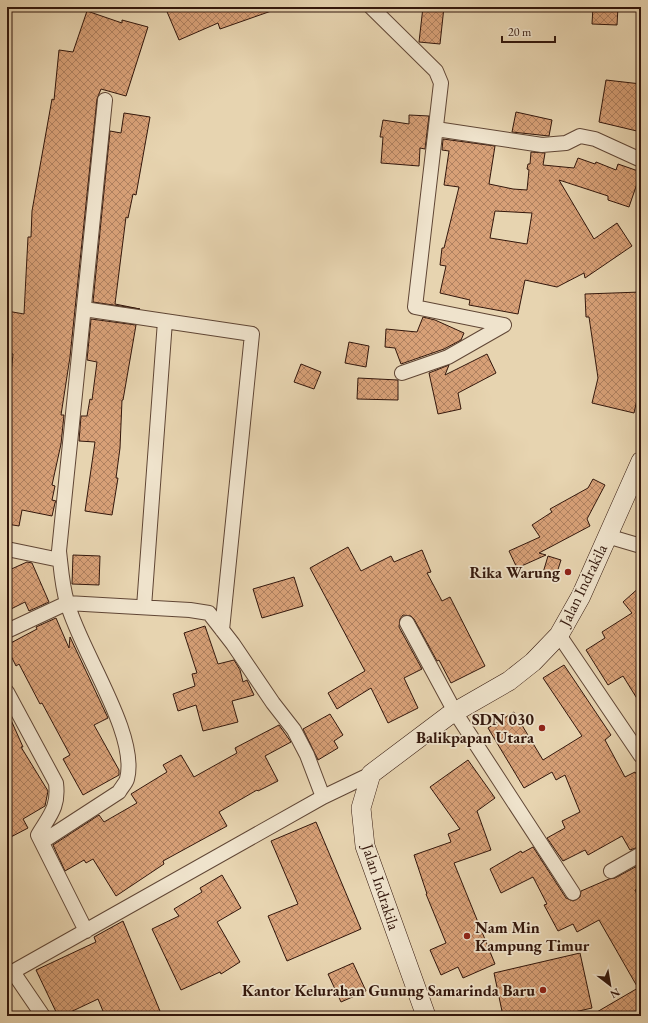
<svg xmlns="http://www.w3.org/2000/svg" width="648" height="1023" viewBox="0 0 648 1023" font-family="'EB Garamond',serif">
	<style>
		.building { fill: url(#building-cross-hatch); stroke: #33170c; fill-rule: evenodd }
		.lines { fill: none; stroke-linecap: round; stroke-linejoin: round }
		.street-casing { stroke: #604635; stroke-width: 16 }
		.secondary-casing { stroke: #33170c; stroke-width: 20 }
		.street { stroke: #efe3cc; stroke-width: 14 }
		.secondary { stroke: #efe3cc; stroke-width: 19 }
		.poi-dot { fill: #8f2418; stroke: #efe3cc; stroke-width: 1.5 }
		.labels { text-anchor: middle; dominant-baseline: central; stroke-width: 3.5; stroke-linejoin: round; paint-order: stroke }
		.poi-label { font-size: 16px; font-weight: bold; fill: #33170c; stroke: #efe3cc; text-anchor: end }
		.street-label { font-size: 16px; fill: #33170c; stroke: #efe3cc }
	</style>
	<defs>
		<pattern id="building-cross-hatch" width="8" height="8" patternUnits="userSpaceOnUse"><rect width="8" height="8" fill="#d7a077"/><path d="M0 0l8 8M0 8l8-8" fill="none" stroke="#af8160"/></pattern>
	</defs>
	<rect width="100%" height="100%" fill="#e7d4b0"/>
	<filter id="stains"><feTurbulence type="fractalNoise" baseFrequency=".005" numOctaves="4"/><feColorMatrix values="0 0 0 0 .2 0 0 0 0 .09 0 0 0 0 .02 0 0 0 .5 -.17"/></filter>
	<radialGradient id="worn" r=".72"><stop offset=".6" stop-color="#630" stop-opacity="0"/><stop offset="1" stop-color="#630" stop-opacity=".3"/></radialGradient>
	<path class="building" d="M165 7H277V9L220 29 218 23 179 40Z
		M423 7H444L440 44 419 42Z
		M593 7H618L617 25 592 24Z
		M87 11 122 23V20L148 27 126 96 101 89 97 99 70 357 61 415H64L61 444 52 485 55 486 52 500 56 501 55 503 52 516 22 510 19 526 7 524V414L13 354 7 353V311L24 314 28 237H31L32 211 52 99 54 100 59 50 73 52Z
		M606 80 641 84V132L599 122Z
		M516 112 552 120 549 136 512 132Z
		M124 113 150 117 136 195 133 194 128 218 126 217 115 304 140 309 93 302 110 131 121 133Z
		M409 115 429 116 425 149 420 148 419 166 381 163 383 137H380L383 120 409 124Z
		M443 139 495 146 489 184 513 189 527 190 529 170 527 169 528 164H530L531 152 545 153 543 165 574 168 578 158 595 164 596 162 616 170 618 164 641 172 629 207 608 200V196L559 180 594 239 617 223 632 246 585 278 584 273 557 287 525 280 518 314 469 305 470 300 440 293 446 266 440 265 442 248H444L459 187 444 185 449 151 442 150ZM495 211 532 213 527 244 490 238Z
		M641 292V382L634 413 592 403 598 378 589 317H586L585 294Z
		M423 317 435 320 464 333 461 340 444 349 401 364 395 348 385 347 386 329 417 332Z
		M91 319 136 325 123 400H122L120 448 116 478H118L112 515 85 511 95 442 79 441 81 416H87L90 399 92 400 97 362 87 360Z
		M349 342 369 346 366 367 345 363Z
		M487 354 496 373 458 393 461 409 438 414 429 373 449 365 445 375Z
		M301 364 321 372 314 389 294 382Z
		M358 378 398 380V400L357 399Z
		M593 479 605 485 587 519 590 526 539 553 546 555 517 568 509 551 540 537 532 525 552 512 550 509 588 488Z
		M348 547 361 571 391 556 394 562 422 550 431 572 427 573 442 601 450 597 485 666 451 683 439 660 437 661 414 619 411 616 403 615 400 619 399 627 422 669 404 678 418 708 388 723 371 688 337 709 328 693 365 671 310 568Z
		M73 555 100 556 99 585 72 584Z
		M548 556 561 560 555 579 542 576Z
		M27 562 32 563 49 602 29 611 25 602 7 611V571Z
		M294 577 303 606 262 618 253 589Z
		M641 586V705L623 676 608 685 586 650 605 638 602 632 632 613 623 602Z
		M56 618 69 648 70 637 108 718 94 725 119 770V775L83 795 63 759 70 755 42 703 40 704 19 664 16 666 7 648V645L37 629 36 627Z
		M205 626 218 664 234 660 240 670 243 682 247 680 254 695 232 701 238 722 203 731 196 705 178 711 173 694 195 686 192 674 197 673 184 633Z
		M564 665 611 735 605 740 625 777 635 772 641 781V846L630 850 622 836 588 855 585 850 563 861 547 838 565 828 562 821 580 812 565 775 556 780 552 772 524 788 488 728 514 712 543 760 582 736 543 678Z
		M7 711 23 747H21L48 791 45 806 23 819 28 828 7 839Z
		M330 714 343 735 334 741 338 748 318 760 303 729Z
		M279 725 291 742 265 756 278 781 258 791 257 790 219 812 227 826 163 861 164 864 116 896 93 859 86 863 84 860 65 871 53 845 99 815 104 822 137 803 131 794 167 772 163 765 181 755 194 777 237 753 235 748Z
		M468 760 495 798 477 811 491 850 454 863 495 964 463 978 458 967 441 975 430 950 446 943 426 894H427L414 855 451 842 448 834 460 829 430 787Z
		M316 822 361 929 287 961 268 916 298 904 271 841Z
		M533 847 566 898 573 901 580 897 581 891 609 879 615 878 641 864V887L635 890 641 902V1016H590L638 988 599 920 577 932 573 924 558 931 544 905 547 904 533 877 501 893 490 869 521 851 522 853Z
		M222 875 241 908 217 922 240 962 221 974 220 972 181 990 152 929 179 916 174 909 202 892 200 888Z
		M123 921 162 1016H105L98 999 62 1016H58L36 970 96 942 94 937Z
		M580 953 592 1008 557 1016H503L494 973Z
		M353 963 366 991 341 1002 328 974Z"/>
	<g class="lines">
		<defs>
			<path id="street" d="M371 7 436 71 441 83 415 307 504 325
				M436 129 542 145 566 143 580 136 595 139 641 160
				M84 309 252 334 222 630
				M402 373 448 357 504 325
				M607 536 641 546
				M7 549 60 560
				M144 607 165 321
				M407 623 455 712 573 893
				M7 631 67 603 190 610 209 613 233 644 273 703 294 730 307 755 323 797
				M559 635 641 756
				M7 692 56 783C59 807 50 815 38 835L86 931
				M42 842 119 792C121 788 126 783 127 779 139 734 79 649 67 602 62 586 61 568 59 551L105 100
				M611 871 641 854
				M13 972 43 1016
				M7 975 323 797 371 774"/>
			<path id="secondary" d="M426 1016 365 846 361 808 371 774 448 716 509 681 533 662 559 635 581 596 641 461"/>
		</defs>
		<use href="#street" class="street-casing"/>
		<use href="#secondary" class="secondary-casing"/>
		<use href="#street" class="street"/>
		<use href="#secondary" class="secondary"/>
	</g>
	<g class="poi-dot">
		<circle cx="568" cy="572" r="4"/>
		<circle cx="542" cy="728" r="4"/>
		<circle cx="467" cy="936" r="4"/>
		<circle cx="543" cy="990" r="4"/>
	</g>
	<g class="labels">
		<g class="poi-label">
			<text x="560" y="572">Rika Warung</text>
			<text x="534" y="719">SDN 030<tspan x="534" dy="18">Balikpapan Utara</tspan></text>
			<text x="475" y="927" text-anchor="start">Nam Min<tspan x="475" dy="18">Kampung Timur</tspan></text>
			<text x="535" y="990">Kantor Kelurahan Gunung Samarinda Baru</text>
		</g>
		<g class="street-label">
			<text transform="translate(583 585) rotate(-64)">Jalan Indrakila</text>
			<text transform="translate(381 887) rotate(72)">Jalan Indrakila</text>
		</g>
	</g>
	<rect width="648" height="1023" fill="none" stroke="#e7d4b0" stroke-width="24"/>
	<rect x="8" y="8" width="632" height="1007" fill="none" stroke="#33170c" stroke-width="2"/>
	<rect x="12" y="12" width="624" height="999" fill="none" stroke="#33170c"/>
	<g transform="translate(610 985) rotate(149)" stroke="#efe3cc" stroke-width="3" paint-order="stroke">
	<path d="M0-3L7 15L0 10L-7 15Z" fill="#33170c"/>
	<text y="-6" font-size="11" font-weight="bold" text-anchor="middle" fill="#33170c">N</text>
	</g>
	<path d="M502 36v6h53v-6" fill="none" stroke="#33170c" stroke-width="2"/>
	<text x="508" y="36" font-size="12" fill="#33170c" stroke="#efe3cc" stroke-width="3" paint-order="stroke">20 m</text>
	<rect width="100%" height="100%" filter="url(#stains)"/>
	<rect width="100%" height="100%" fill="url(#worn)"/>
</svg>
